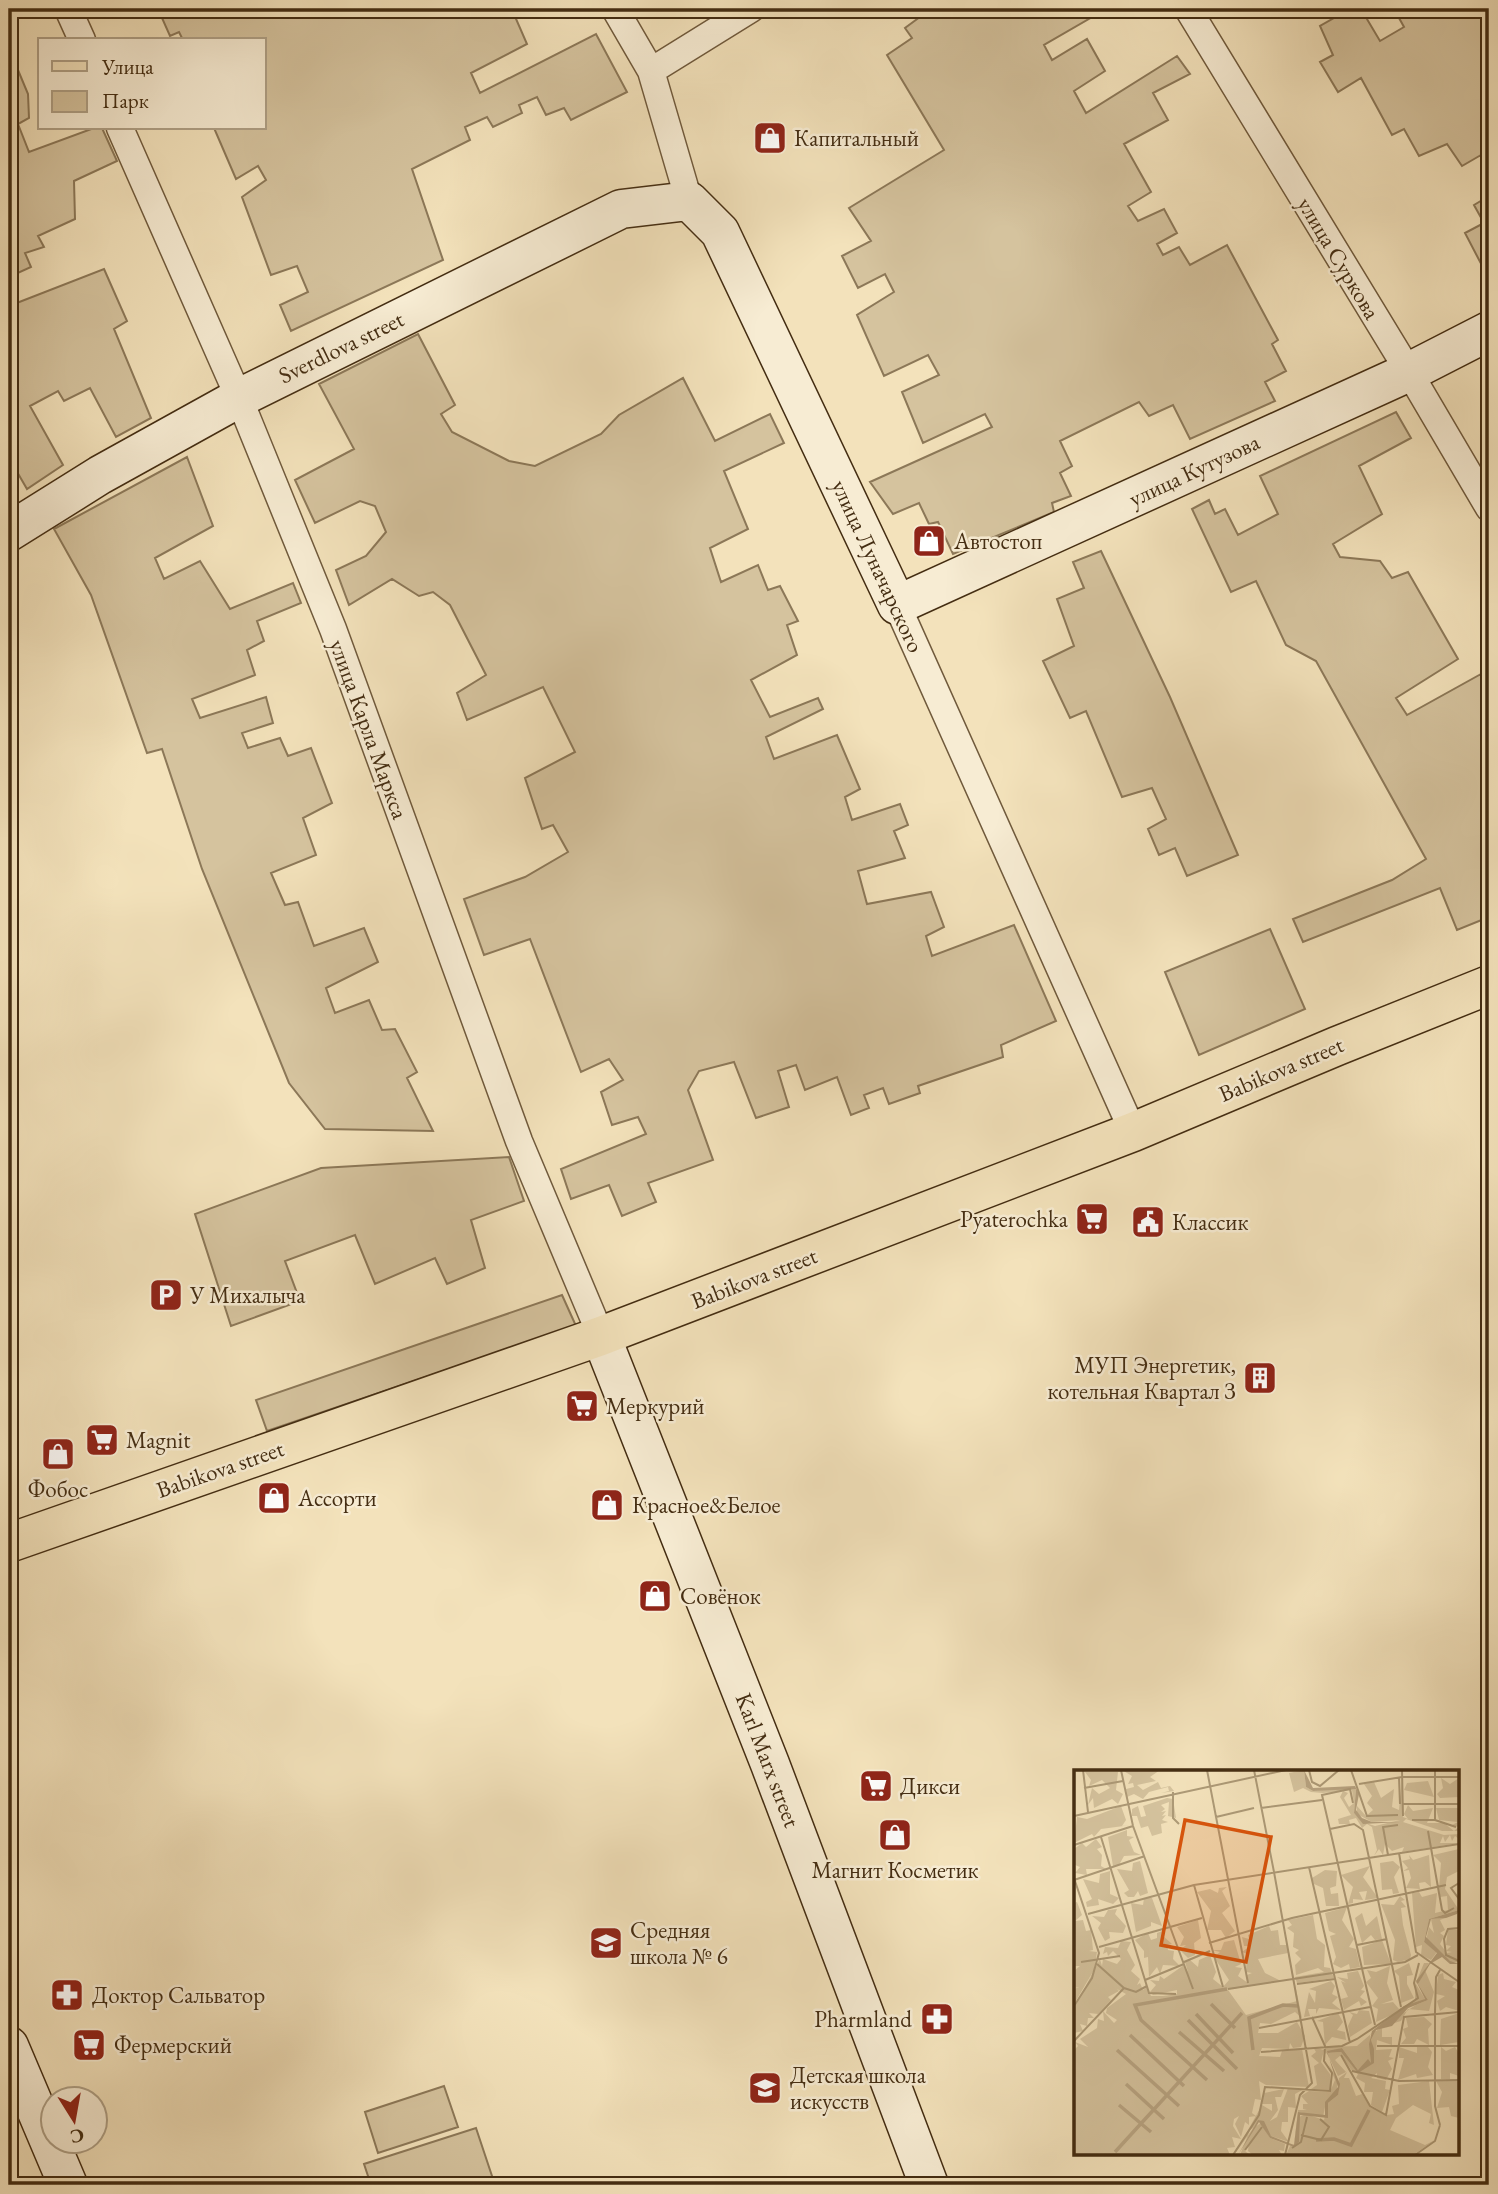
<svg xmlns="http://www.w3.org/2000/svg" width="1498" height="2194" viewBox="0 0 1498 2194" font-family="'EB Garamond',serif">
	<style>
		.green { fill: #d5c39e; stroke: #8c7858; stroke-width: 2 }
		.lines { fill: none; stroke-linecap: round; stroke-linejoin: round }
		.street-casing { stroke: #705a3c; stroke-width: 29 }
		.secondary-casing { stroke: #442d12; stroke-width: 41 }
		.primary-casing { stroke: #442d12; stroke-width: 41 }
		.street { stroke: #f7ecd3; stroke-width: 26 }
		.secondary { stroke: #f7ecd3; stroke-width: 38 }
		.primary { stroke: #f3e2bb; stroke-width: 38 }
		.labels { text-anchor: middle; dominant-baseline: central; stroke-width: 5; stroke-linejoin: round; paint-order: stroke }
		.poi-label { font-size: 23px; fill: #442d12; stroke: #f7ecd3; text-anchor: start }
		.street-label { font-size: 23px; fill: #442d12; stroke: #f7ecd3 }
		.inset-river { fill: none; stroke: #b8a482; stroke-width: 3.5 }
		.inset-road { fill: none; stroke: #ad9a77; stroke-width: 2 }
		.view { fill: #d8550d; fill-opacity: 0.15; stroke: #d8550d; stroke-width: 3.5 }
		.inset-edge { fill: none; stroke: #442d12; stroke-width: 3.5 }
	</style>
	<rect width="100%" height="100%" fill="#f3e2bb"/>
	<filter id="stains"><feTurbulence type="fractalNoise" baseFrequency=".00286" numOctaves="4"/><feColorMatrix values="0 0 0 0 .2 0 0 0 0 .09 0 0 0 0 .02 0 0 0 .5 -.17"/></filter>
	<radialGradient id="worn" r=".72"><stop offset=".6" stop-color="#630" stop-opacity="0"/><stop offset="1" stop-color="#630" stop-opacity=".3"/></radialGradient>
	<path class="green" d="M158 9H519L513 12 527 44 471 73 480 93 596 34 627 92 571 120 564 108 546 115 537 97 519 105 522 113 493 127 487 117 465 127 470 140 412 169 443 260 291 331 280 305 308 292 297 266 271 275 242 197 266 180 258 166 236 179 214 128H264V40H183L179 32 170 36Z
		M927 9H1106L1044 45 1052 60 1087 39 1105 71 1074 91 1086 113 1177 56 1190 74 1153 93 1168 120 1124 144 1151 192 1128 206 1138 221 1164 209 1177 233 1157 244 1163 255 1179 247 1190 265 1227 245 1278 340 1272 344 1286 371 1265 382 1275 401 1190 439 1173 405 1149 416 1139 402 1060 441 1072 466 1060 473 1071 496 1052 503 1054 512 953 554 938 522 929 524 919 503 893 514 870 482 992 427 985 414 923 443 902 392 939 375 928 355 884 376 857 315 894 292 885 274 858 288 842 256 871 241 849 208 944 150 887 55 912 38 905 28 928 11Z
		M1350 9H1361L1380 41 1404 27 1394 9H1489V168L1481 155 1462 166 1447 144 1419 156 1404 129 1392 135 1361 78 1338 92 1320 62 1333 55 1320 26Z
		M13 58 28 94 29 118 18 124 29 152 94 128H102L117 161 74 181 75 219 38 236 44 247 25 253 31 267 9 277V59Z
		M1489 196V276L1488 277 1465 233 1484 223 1474 205Z
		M104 269 127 321 114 329 151 418 116 437 90 388 64 401 58 391 30 406 63 465 27 489 9 458V306Z
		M418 334 455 405 441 414 452 432 509 461 535 466 601 434 619 415 683 378 715 441 770 414 784 443 724 471 748 529 710 548 721 582 758 565 768 590 780 586 798 621 787 625 797 655 751 680 770 717 818 698 823 709 766 737 774 759 837 735 860 789 845 797 852 820 900 804 908 825 894 831 905 858 858 871 867 904 931 892 944 927 926 936 932 956 1014 925 1056 1021 1001 1045 1003 1057 918 1086 920 1093 889 1104 883 1088 864 1095 869 1108 851 1115 837 1077 805 1090 796 1065 778 1071 789 1107 756 1118 734 1062 699 1071 688 1090 713 1160 648 1183 656 1202 622 1216 609 1185 571 1199 561 1169 646 1134 638 1117 612 1125 601 1092 623 1080 609 1059 581 1072 530 939 484 955 464 899 525 877 568 852 553 825 542 829 525 778 575 752 543 687 467 720 457 693 486 675 450 605 433 592 419 596 392 579 349 605 336 570 366 556 386 532 375 506 360 501 315 523 295 480 354 449 319 384Z
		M1396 412 1411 438 1359 466 1382 514 1333 544 1340 557 1380 561 1392 578 1408 572 1458 659 1396 698 1407 715 1481 674 1489 687V917L1457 930 1440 888 1303 942 1293 919 1392 880 1426 859 1316 661 1286 645 1256 581 1231 592 1192 509 1209 500 1215 514 1225 509 1238 535 1278 514 1260 476Z
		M187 457 213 526 155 558 164 579 200 561 230 609 293 583 301 603 257 621 264 641 247 650 255 675 192 699 200 718 266 697 273 723 242 733 248 748 280 738 288 756 311 748 332 803 303 818 316 855 271 873 285 905 298 902 314 946 364 928 378 962 326 988 335 1013 369 1000 382 1030 395 1029 417 1072 407 1078 433 1131 325 1129 289 1083 202 869 162 749 147 753 91 595 54 529Z
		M1101 551 1170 697 1238 855 1187 876 1175 848 1159 855 1148 829 1166 819 1152 788 1122 797 1086 711 1070 718 1043 661 1074 646 1057 599 1084 588 1073 562Z
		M1270 929 1305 1009 1199 1055 1165 972Z
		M509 1157 524 1201 471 1220 485 1268 447 1284 435 1258 375 1284 355 1235 285 1261 300 1301 231 1326 195 1214 321 1168Z
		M562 1295 576 1326 267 1431 256 1400Z
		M444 2086 458 2127 378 2153 365 2112Z
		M476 2128 495 2185H371L364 2164Z"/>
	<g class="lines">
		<defs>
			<path id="street" d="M68 9 82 40
				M615 9 651 71 689 201
				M1188 9 1409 372 1489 508
				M651 71 751 9
				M120 128 239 398 333 629 519 1141 601 1336
				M897 605 1133 1132"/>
			<path id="secondary" d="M9 532 100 475 239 398 621 209 689 201 720 232 897 605 1409 372 1489 331
				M601 1336 770 1764 929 2185
				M9 2046 68 2185"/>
			<path id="primary" d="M9 1543 601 1336 1133 1132 1337 1046 1489 985"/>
		</defs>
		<use href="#street" class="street-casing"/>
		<use href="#secondary" class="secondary-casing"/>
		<use href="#primary" class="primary-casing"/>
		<use href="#street" class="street"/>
		<use href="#secondary" class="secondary"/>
		<use href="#primary" class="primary"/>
	</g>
	<defs>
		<symbol id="shop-square" viewBox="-11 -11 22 22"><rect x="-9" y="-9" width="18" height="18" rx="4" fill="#8f2418" stroke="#f7ecd3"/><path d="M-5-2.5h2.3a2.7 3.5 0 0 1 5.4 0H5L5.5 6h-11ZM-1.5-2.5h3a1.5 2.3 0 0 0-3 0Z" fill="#fff"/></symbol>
		<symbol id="supermarket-square" viewBox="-11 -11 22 22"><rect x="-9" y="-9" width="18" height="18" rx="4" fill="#8f2418" stroke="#f7ecd3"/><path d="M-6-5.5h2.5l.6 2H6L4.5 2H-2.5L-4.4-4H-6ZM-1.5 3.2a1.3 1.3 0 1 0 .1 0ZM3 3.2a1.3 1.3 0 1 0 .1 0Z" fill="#fff"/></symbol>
		<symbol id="civic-square" viewBox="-11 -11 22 22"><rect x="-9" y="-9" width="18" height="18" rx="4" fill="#8f2418" stroke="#f7ecd3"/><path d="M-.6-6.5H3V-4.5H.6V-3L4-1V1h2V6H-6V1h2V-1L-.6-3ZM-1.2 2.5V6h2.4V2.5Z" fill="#fff"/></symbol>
		<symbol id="parking-square" viewBox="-11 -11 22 22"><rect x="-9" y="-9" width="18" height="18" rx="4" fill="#8f2418" stroke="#f7ecd3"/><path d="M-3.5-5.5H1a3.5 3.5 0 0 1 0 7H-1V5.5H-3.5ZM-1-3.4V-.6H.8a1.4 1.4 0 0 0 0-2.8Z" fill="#fff"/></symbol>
		<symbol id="building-square" viewBox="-11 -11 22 22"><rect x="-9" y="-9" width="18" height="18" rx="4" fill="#8f2418" stroke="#f7ecd3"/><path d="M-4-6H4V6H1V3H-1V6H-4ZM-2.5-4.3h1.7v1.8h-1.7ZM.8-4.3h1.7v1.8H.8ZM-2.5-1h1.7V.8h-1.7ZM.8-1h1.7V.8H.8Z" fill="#fff"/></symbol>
		<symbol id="school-square" viewBox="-11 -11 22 22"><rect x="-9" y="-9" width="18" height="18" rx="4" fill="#8f2418" stroke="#f7ecd3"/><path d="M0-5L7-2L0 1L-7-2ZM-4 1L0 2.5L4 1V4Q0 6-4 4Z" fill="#fff"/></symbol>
		<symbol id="pharmacy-square" viewBox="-11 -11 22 22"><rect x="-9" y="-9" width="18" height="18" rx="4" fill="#8f2418" stroke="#f7ecd3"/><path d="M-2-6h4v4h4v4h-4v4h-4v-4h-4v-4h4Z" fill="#fff"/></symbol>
	</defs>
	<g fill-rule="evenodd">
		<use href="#shop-square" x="751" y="119" width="38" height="38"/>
		<use href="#shop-square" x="910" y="522" width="38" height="38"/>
		<use href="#supermarket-square" x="1073" y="1200" width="38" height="38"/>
		<use href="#civic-square" x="1129" y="1203" width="38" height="38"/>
		<use href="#parking-square" x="147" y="1276" width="38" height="38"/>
		<use href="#building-square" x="1241" y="1359" width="38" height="38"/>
		<use href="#supermarket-square" x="563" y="1387" width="38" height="38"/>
		<use href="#supermarket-square" x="83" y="1421" width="38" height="38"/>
		<use href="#shop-square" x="39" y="1435" width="38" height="38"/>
		<use href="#shop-square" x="255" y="1479" width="38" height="38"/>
		<use href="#shop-square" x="588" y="1486" width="38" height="38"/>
		<use href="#shop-square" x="636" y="1577" width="38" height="38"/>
		<use href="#supermarket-square" x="857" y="1767" width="38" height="38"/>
		<use href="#shop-square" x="876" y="1816" width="38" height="38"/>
		<use href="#school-square" x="587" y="1924" width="38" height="38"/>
		<use href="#pharmacy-square" x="48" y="1976" width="38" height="38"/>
		<use href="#pharmacy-square" x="918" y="2000" width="38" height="38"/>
		<use href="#supermarket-square" x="70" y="2026" width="38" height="38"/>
		<use href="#school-square" x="746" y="2069" width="38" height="38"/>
	</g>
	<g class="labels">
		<g class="poi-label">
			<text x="794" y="138">Капитальный</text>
			<text x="954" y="541">Автостоп</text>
			<text x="1068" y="1219" text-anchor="end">Pyaterochka</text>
			<text x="1172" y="1222">Классик</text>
			<text x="190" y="1295">У Михалыча</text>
			<text x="1236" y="1365" text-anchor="end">МУП Энергетик,<tspan x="1236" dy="26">котельная Квартал З</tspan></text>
			<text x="606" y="1406">Меркурий</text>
			<text x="126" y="1440">Magnit</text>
			<text x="58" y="1489" text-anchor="middle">Фобос</text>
			<text x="298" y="1498">Ассорти</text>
			<text x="632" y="1505">Красное&amp;Белое</text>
			<text x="680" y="1596">Совёнок</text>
			<text x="900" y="1786">Дикси</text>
			<text x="895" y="1870" text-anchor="middle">Магнит Косметик</text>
			<text x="630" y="1930">Средняя<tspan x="630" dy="26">школа № 6</tspan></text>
			<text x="92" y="1995">Доктор Сальватор</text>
			<text x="912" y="2019" text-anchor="end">Pharmland</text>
			<text x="114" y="2045">Фермерский</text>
			<text x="790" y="2075">Детская школа<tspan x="790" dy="26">искусств</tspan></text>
		</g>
		<g class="street-label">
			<text transform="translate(1339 258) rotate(59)">улица Суркова</text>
			<text transform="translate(341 347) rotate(-26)">Sverdlova street</text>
			<text transform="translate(1194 470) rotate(-25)">улица Кутузова</text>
			<text transform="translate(878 566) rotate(65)">улица Луначарского</text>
			<text transform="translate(369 729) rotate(70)">улица Карла Маркса</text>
			<text transform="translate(1281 1069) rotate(-23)">Babikova street</text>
			<text transform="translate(754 1278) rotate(-21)">Babikova street</text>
			<text transform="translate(220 1469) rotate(-19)">Babikova street</text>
			<text transform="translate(768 1760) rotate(69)">Karl Marx street</text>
		</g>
	</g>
	<g transform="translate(1074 1770)">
		<rect width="385" height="385" fill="#f3e2bb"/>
		<path d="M48 0H86L76 7 82 11 63 15 69 20 84 12 87 18 96 16 100 21 87 23 95 21 94 17 75 22 69 29 60 24 53 27 52 19 60 17 59 13 54 14 58 6ZM230 0 232 17 239 21 274 17 282 19 280 43 289 53H292L301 56 326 50 298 52 283 44V36L292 46 299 40 293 33 298 26 290 14 300 12 307 28 320 19 318 37 325 40 328 8 329 47 334 49 330 44 334 35 339 41 359 38 353 53H370L380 61 385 57 378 55 384 52 365 50 362 38H385V61H368L332 49 329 52 370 65 385 64V69L381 66 378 71 376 65 371 72 369 66 366 73H385L328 82 330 77 318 81 311 74 309 85 305 79 300 86 303 80 298 57 293 54 288 58 282 48 275 50 276 54H265L264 49 277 45 266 27 269 21 274 23 270 28 275 37 280 33 278 20 249 23 237 22 229 18 220 22 215 3ZM11 2H44L42 20 49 24 44 34 38 29 20 38 19 28 14 35 18 18 25 24 36 18 28 10 15 16 17 10ZM367 8 376 14 385 8V27L366 28 363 24 369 18ZM354 11 360 27 330 20 333 13ZM93 28 99 29 102 48 94 46 95 32 87 35 91 39 87 42 92 41 88 46 92 45 88 50 94 52 87 54 88 63 78 66 74 56 67 58 63 46H58V39L64 36 67 47 72 46 69 36ZM47 36 52 50 48 56 57 55 27 59 20 67 18 64 0 73 3 47 13 49ZM53 60V66L60 67 55 70 60 82 67 85 50 86 45 95 39 96 34 67ZM22 69 28 77 23 79 28 85 27 96 32 99H12L13 105 1 103 6 97 1 95 0 79 8 73 12 77ZM385 79V101L373 107 371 119 385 140 355 149 350 172 363 182 357 190 347 185 348 175 342 177 338 123 345 122 348 127 363 123 361 143 374 140 373 126 366 127 365 118 367 93 359 85ZM335 85 339 90 355 85 357 117 351 112 345 113 346 119 332 118 337 108 335 100 329 101 334 98 328 91 336 89ZM66 91 74 123 66 126 64 121 60 127H54L50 123 55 120 43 99 58 101 59 93ZM319 91 326 97 320 107 325 123 319 124 318 119 308 120 306 93ZM296 96 289 107 304 128 291 130 293 121 285 122 289 130 279 129V133L274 134 279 117 267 105ZM251 100 263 101 262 116 256 118 257 124 264 123 265 136H252L249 118 240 114 238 108ZM36 101V124L45 128 39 134 24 129 25 135 13 137 12 132 18 129 9 109 25 113 26 104ZM153 117 148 121 156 136 148 143 161 161 152 168 147 160H133L137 141 123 122 136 119 144 123 145 118ZM326 126 331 130 327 131 332 137 327 138 329 155 337 185 336 189 324 192 319 190 321 170 307 134 320 135ZM70 128H78L88 156 77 152V156L62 162 57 133 69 135ZM3 132 8 145 1 151 9 150 12 161 17 160 19 180 15 181 23 182 20 200 0 234V219L5 217 0 218V201L6 196H0V133ZM273 137 268 150 280 169 275 177 282 179 286 197 276 199 275 194 267 198 259 194 262 187 256 166 262 164 255 161 251 143ZM43 139 41 144 52 156 49 163 35 162 36 168 31 171 24 158 27 153 18 146 30 147 34 140ZM288 143 292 156 303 146 308 169 301 170 297 165 288 173 281 148ZM239 145 243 169 251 175 250 197 256 198 260 208 223 213 221 207 250 202 244 198 222 205 221 195 227 189 221 183 225 180 219 177 220 163 213 158 218 155 214 150ZM371 148 366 150 371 160 366 163 370 166 366 174 373 183 378 182 372 181 377 176 372 175 374 159 385 160V192L378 193 352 171 355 157 360 163 357 149ZM124 150 127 168 120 173 121 185 114 188 106 180 112 175 106 176 110 167 103 157ZM195 156 197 161 204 160 206 175H213L228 248 221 242 197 254 186 253 184 263H204L223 252 231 266 227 277 219 278 216 273 215 279 188 278 185 286 206 287 208 281 228 279 235 317 192 315 185 311 187 330 181 329 178 343 182 346 175 347V355L171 352 167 367 161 354 165 346 160 349 159 356 167 369 158 367 161 377 153 378 156 385H0V280L4 276 1 272 14 277 6 269 23 258 24 249 30 251 29 241 40 253 43 250 32 243 33 238 52 224 43 219 45 221 34 227 37 230 24 244 15 243 20 248H14L13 256 6 254 9 261 0 263V238L26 189 28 196 29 189 43 194 47 189 39 181 34 186 33 182 29 184 31 177 44 178 47 171 57 172 53 180 61 195 57 201 66 209 63 215 66 213 69 220 73 217 77 226H89L103 224V220L79 225 76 222 82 215 76 210 85 211 86 206 90 209 110 195 114 202 111 192 116 190 124 197 125 190 136 185 142 202 139 209 149 217 155 210 140 187 146 182 138 180H147L150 172 160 170 167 194 161 197 168 198 164 206 174 213 173 205 178 203 172 202 173 184 168 182 176 176H170L168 167 175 169 174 165ZM214 183 223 231 172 245 154 220 145 221 207 211 191 203 184 189ZM91 160 89 166 98 174 93 175 94 180 100 181 99 189 106 196 89 195 86 204 83 197 75 207 74 187 70 188V181L61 170 74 163 77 170 83 168V163ZM308 170 317 194 290 195 288 177ZM335 193 339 205 333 206V214L340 228 327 233 325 206 320 201ZM350 193H355L342 214 351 229 296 265 297 293 284 300 268 278 250 284 251 277 283 276 320 244 302 252 304 239 298 236 304 228 292 212 297 208 293 200 302 202 316 196 313 213 319 230 307 234 319 232 325 239 341 230V215ZM351 200 360 222 355 241 334 239 327 251 320 253 334 238 354 230 344 214ZM284 201 290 216 287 220 291 221 286 227 293 232 287 236 285 231 270 240 267 229 274 227 267 211 272 213 263 207 274 209 273 203ZM369 203 370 209 382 212 378 217 385 220V241L372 237 366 241 363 231 371 226 362 224 364 205ZM257 211 261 216 258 224 264 227 258 233 267 240 245 238 242 244V239H234L236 246 230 247 235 222 241 233 242 221 235 219ZM285 240 295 241 298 253 276 267 274 256 279 245 275 242 283 244ZM264 243 269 252 263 260 271 262 272 270 258 267 251 275 249 252 243 251ZM385 243V272L366 275 367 249ZM350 247 358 254 354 259 355 275 343 269 340 274H327L332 268 329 259 334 257 332 248ZM308 258V267H318V275L303 270 302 280 318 279 315 287 320 288 314 291 318 299 312 310 303 308V303L297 308 312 311 311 319 316 320 308 342 297 335 299 322H290L291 313 282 308 284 304 278 301 267 285 261 290 272 302 264 306 253 283 267 282 284 302 300 292 297 270 302 260ZM239 277 250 280 247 292 256 304V320L237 319 243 315 240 296 245 293 237 286 242 282ZM325 277 343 283V277H354L358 282 354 297 359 305 343 308 342 304 324 310 330 288H325ZM367 277 372 281 381 277 384 282 385 277V306L376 303V309H367ZM255 295 263 309V322L252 332 249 347 225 342 220 375 224 340H233L229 339V334H234L227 326 235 321 256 322 261 310ZM273 302 270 308H275L282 326 288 324 296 337 313 345 320 344 318 336 325 334 324 315 355 311 360 355 355 353 357 344 339 335 322 348 316 360 351 375 361 370 339 385H212L216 376 225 372V347L232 344 250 350 254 333 264 325 265 308ZM362 311H385V348L377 346 375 337 363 338 368 322ZM214 318 230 319 221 324 222 338 214 337V352H208L207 361 215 372 197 366 185 350 160 385 188 335 198 341V334H188L190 323 210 319 207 327H201L204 340 196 351 203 347ZM187 353 196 368 211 374 210 381 205 380 208 385H179L174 381 175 373 171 381 176 385H166L176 360Z" fill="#d5c39e" fill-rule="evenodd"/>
		<path d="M230 0 239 18 281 16 285 24 282 40 288 48 298 52H326L289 54 280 43 282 19 239 21 232 17ZM385 140 383 144 372 148 357 149 352 167 376 191 385 194H376L368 187 356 194 344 214 354 230 334 238 318 256 302 260 297 270 300 279V293L284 303 267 282 253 283 266 314 264 325 254 333V348L226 345 225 372 220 377 196 368 185 352 164 385 184 350 190 351 197 366 220 375 224 342 251 345V332L264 317 253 281 268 278 284 300 294 289 297 293 295 274 298 261 330 236 351 229 342 211 363 183 350 172 355 149Z" fill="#b8a482"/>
		<path class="inset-river" d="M137 234 161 258M122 244 159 283M114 250 163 299M105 262 150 301M56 265 110 316M43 280 105 336M179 280 175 248 209 235 224 236M133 310 67 250 61 235 153 219M52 314 90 349M45 335 77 362M242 370 260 369 277 375 295 340M41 382 168 243"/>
		<path class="inset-road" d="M9 0 14 42M47 0 59 56 119 219M133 0 174 213M180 0 200 102M235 0 238 12 246 16 265 0M277 0 293 46 324 45M328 0 329 46M325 7 326 34M285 14 328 7H385M10 18 49 11M99 22V48L105 54M279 33 276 19 248 25 301 255M329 34H385M187 38 248 30M0 46 212 0M142 47 180 38M338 50H361V0M361 50 382 57M256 59 280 54 289 60 327 237M354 61 368 140 371 143 380 138M27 67 75 223 102 224M0 75 59 56M325 83 342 182 385 212M314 85 309 57 324 55M235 97 276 273M200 102 238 313 226 325 211 385M0 108 25 183 18 208 0 236M0 110 71 86M385 113 377 118 385 129M120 115 149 217M14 144 120 115 385 74M385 158 374 159 370 169 372 185 385 191M135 173 218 148 372 115M283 175 313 169M25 177 128 148M7 192 46 186M110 192 136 181M23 194 50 218 62 222 73 216M366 200 362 207 361 242V336L366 355M71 210 110 194M223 214 261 209M154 219 331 192 344 185M185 258 296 237M0 271 50 218M303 276H385M187 282 268 276 283 269 344 228 340 213 345 193M267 285 296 336 312 345 330 247 385 242M278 301 325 311 385 310M227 365 247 370 255 357 246 349M218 378 227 372 233 347M171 380 188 357M159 385 185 345 191 317 256 321 258 303 250 291 251 276 238 247M341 385 361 371 366 355"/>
		<path class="view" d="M111 50 197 67 172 192 87 175Z"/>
		<rect width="385" height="385" class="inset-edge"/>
	</g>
	<rect width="1498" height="2194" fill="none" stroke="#f3e2bb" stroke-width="35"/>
	<rect x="10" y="10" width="1477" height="2173" fill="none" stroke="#442d12" stroke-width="3.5"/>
	<rect x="18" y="18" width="1463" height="2159" fill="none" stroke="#442d12" stroke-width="2"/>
	<rect x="38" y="38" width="228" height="91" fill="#f7ecd3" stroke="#afa086" stroke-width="2"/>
	<rect x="52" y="61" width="35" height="10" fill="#f3e2bb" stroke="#afa086" stroke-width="2"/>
	<text x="102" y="74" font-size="21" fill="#442d12">Улица</text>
	<rect x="52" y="91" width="35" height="21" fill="#d5c39e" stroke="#afa086" stroke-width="2"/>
	<text x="102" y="108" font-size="21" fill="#442d12">Парк</text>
	<g transform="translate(74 2120) rotate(169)"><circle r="33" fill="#f7ecd3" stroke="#afa086" stroke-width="2"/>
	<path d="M0-5L12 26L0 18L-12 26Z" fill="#8f2418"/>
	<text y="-10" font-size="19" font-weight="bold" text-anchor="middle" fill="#442d12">С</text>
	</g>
	<rect width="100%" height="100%" filter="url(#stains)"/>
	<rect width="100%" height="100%" fill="url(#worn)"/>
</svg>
